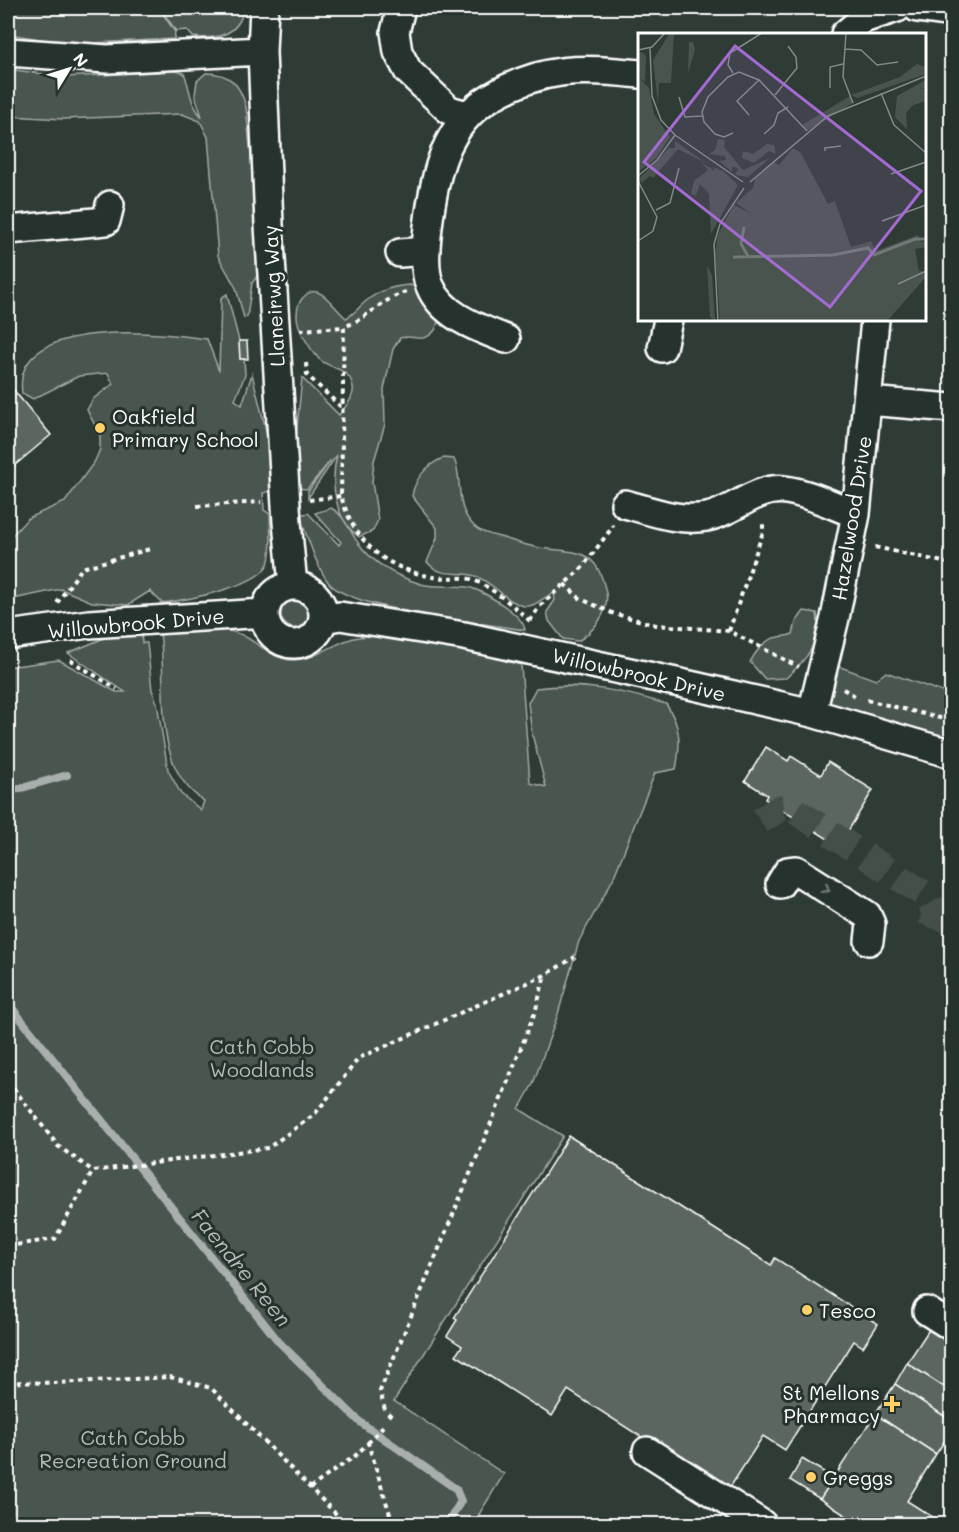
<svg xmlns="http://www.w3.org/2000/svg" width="959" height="1532" viewBox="0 0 959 1532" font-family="Mali,sans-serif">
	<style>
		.green { fill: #4a544f; stroke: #a4aaa7; stroke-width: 1.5 }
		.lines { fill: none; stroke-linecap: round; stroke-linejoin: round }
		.stream { stroke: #a9afac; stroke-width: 8 }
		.building { fill: #5b6661; stroke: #fff; stroke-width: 1.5 }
		.minor-tunnel { stroke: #444f49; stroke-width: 27; stroke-dasharray: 27 14; stroke-linecap: butt }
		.minor-casing { stroke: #fff; stroke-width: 32 }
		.path { stroke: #fff; stroke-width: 4; stroke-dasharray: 4.5 4.5; stroke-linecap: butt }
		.minor { stroke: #26332d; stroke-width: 27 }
		.oneway { stroke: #727a76 }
		.poi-dot { fill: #ffd166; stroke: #26332d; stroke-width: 2 }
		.labels { text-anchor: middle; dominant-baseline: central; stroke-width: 6; stroke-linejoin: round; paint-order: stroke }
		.street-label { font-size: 20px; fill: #fff; stroke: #26332d }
		.poi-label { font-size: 20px; fill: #fff; stroke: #26332d; text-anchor: start }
		.park-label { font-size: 20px; fill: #b7bbb9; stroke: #26332d }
		.water-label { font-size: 21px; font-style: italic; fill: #b8bcba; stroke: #26332d }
		.inset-river { fill: none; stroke: #707975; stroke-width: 3 }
		.inset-road { fill: none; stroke: #828986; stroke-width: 1.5 }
		.view { fill: #a36bd2; fill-opacity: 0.15; stroke: #a36bd2; stroke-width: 3 }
		.inset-edge { fill: none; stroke: #fff; stroke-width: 3 }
	</style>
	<rect width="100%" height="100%" fill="#2f3b35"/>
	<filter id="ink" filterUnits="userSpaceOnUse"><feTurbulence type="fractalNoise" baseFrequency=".0167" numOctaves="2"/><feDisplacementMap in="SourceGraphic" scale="12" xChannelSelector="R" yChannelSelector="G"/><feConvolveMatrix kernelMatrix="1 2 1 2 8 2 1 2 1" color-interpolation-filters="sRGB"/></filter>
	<g filter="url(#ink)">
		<path class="green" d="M8 8H159L175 32 174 39 71 44 15 35 8 34Z
			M160 8H244C239 35 217 40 193 37L187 30 176 31Z
			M8 69 64 77 176 71 184 73C191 90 189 103 202 117L195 95 197 81 206 73C230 73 240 84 246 107L256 206 258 275 252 283 247 317 244 318 236 288 218 256 208 137 200 121 182 114 64 119 8 116Z
			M411 285C425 295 446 312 435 330 432 334 428 337 423 338 414 339 410 335 400 338L393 349 384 389 385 424 374 461 372 482 378 520 373 531 359 537C334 519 330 482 337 455L308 498V491L331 460 307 489 298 488 296 437 302 378 339 415C345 407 355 397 353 387 350 367 331 370 319 359 310 349 296 328 297 314 297 306 300 299 307 294 321 283 335 310 346 318 354 314 358 308 365 302 379 290 393 286 411 285Z
			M227 294 239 341 240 359H244L245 375 235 400 242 405 252 374 269 442 271 491 263 493 264 510 270 514C270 529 273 550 268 564 259 587 185 600 162 603L150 591 128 605 92 602 61 589 8 600V540L28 518 65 502 95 461 100 449V435L87 410 93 399 113 384 108 373 79 376 33 399 22 393C11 315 163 333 207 339L219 371 221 298Z
			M443 458 454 459C464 481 453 507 475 527 481 533 492 535 500 537 513 541 527 546 540 548 577 553 597 547 606 593 610 612 593 632 578 641L563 639 549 621 547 612 555 600 554 593C544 596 535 608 524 606 506 602 493 582 475 576 457 570 442 579 427 562L437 538V528L412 496C415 478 427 465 443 458Z
			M331 508C345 515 350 533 359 544 374 564 398 577 421 584 436 588 452 585 467 587 481 589 524 615 525 630 485 623 351 610 329 583 316 567 307 534 299 515L308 513 339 545 341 542 315 513Z
			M281 614a14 14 0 1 1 28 0a14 14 0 1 1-28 0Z
			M804 611 817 613C822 642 806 660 786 678L765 679 750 662C755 653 763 641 774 638 781 636 786 637 793 634L796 622Z
			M220 629C227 631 235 632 242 635 258 643 272 658 291 660 315 662 335 640 359 637 409 629 472 653 521 665L530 783 546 787 532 734 528 703 536 688C582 682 623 691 666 704 681 726 681 743 676 769L655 773 613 879 579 941 558 1014 533 1084 519 1109 563 1136 394 1401 504 1474 473 1524H8V667L59 660 116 692H125L68 653 114 634 141 632 142 643H147L152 690 157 703 168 770 181 794 201 810 204 801C150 766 168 688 160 633Z
			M824 661 876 680 886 672 951 695V754L812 713Z"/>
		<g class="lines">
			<path class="stream" d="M8 792 67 775
				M8 1003 279 1342 360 1422 456 1489 461 1501 447 1524"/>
		</g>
		<path class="building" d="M239 341H247L248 359H240Z
			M11 387 51 435 8 471V390Z
			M766 747 788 761 791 756 821 775 828 762 873 790 839 846 765 799 767 795 745 781Z
			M569 1136 771 1265 775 1258 878 1324 863 1347 854 1341 785 1450 763 1436 727 1492 568 1390 552 1416 456 1355 462 1346 447 1336 457 1320 454 1318Z
			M930 1328 952 1342V1392L907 1363Z
			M907 1363 952 1392V1421L895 1384Z
			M895 1384 952 1421V1430L936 1454 875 1414Z
			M875 1414 936 1454 907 1501 936 1519 933 1524H859L820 1499Z
			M802 1459 834 1478 820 1499 790 1480Z"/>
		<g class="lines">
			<path class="minor-tunnel" d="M760 821 780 808 789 807 926 895 936 913 930 930"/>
			<defs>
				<path id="minor" d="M264 8 262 51 269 225 287 522 293 585
					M401 8 395 32 398 52 408 71 449 110 467 115
					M917 8 952 13
					M845 34 863 19 897 8
					M8 52 107 59 262 51
					M8 230 106 221 110 205
					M400 253 426 251
					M506 339C478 328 442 316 430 286 423 269 426 244 428 227 434 177 444 125 491 97 543 66 582 68 640 74
					M662 348 668 320
					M868 401 952 408
					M625 504C651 511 679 522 707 517 734 512 756 486 785 490 809 493 834 506 856 514
					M265 615a29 29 0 1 1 58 0a29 29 0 1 1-58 0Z
					M323 619 340 616 464 636 694 686 812 713 952 754
					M8 635 89 624 265 613
					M812 713 835 618 856 514 875 320
					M780 884 788 871 796 870 867 915 871 924 869 941
					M927 1311 952 1327
					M647 1451 762 1524"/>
			</defs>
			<use href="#minor" class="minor-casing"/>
			<path class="path" d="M406 292C384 298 369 317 344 327L341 496C355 543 384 568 433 577 445 579 463 576 474 580 495 590 514 606 530 621L531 625
				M300 330 344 327
				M306 363 307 375 341 407
				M309 500 341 496
				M197 506 261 502
				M875 547 952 564
				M564 584 581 599 612 613 656 625 729 631 799 667
				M57 603 82 568 150 549
				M530 621 539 607 582 568 614 525
				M729 631 763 532V521
				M70 660 117 689
				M843 689 857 697
				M867 700 952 721
				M8 1081 58 1146 93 1171 268 1148 315 1114 359 1058 545 975 575 957
				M8 1246 55 1239 93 1171
				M8 1382 55 1383 170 1377 211 1388 346 1524
				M391 1416 385 1410 380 1391 503 1094 536 1009 545 975
				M368 1443 384 1425
				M310 1488 355 1456 368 1443 393 1524"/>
			<use href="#minor" class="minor"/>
		</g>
		<defs><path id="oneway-chevron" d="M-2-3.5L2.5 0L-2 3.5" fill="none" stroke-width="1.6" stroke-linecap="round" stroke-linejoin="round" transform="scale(1.5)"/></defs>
		<use class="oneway" href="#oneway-chevron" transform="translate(826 889) rotate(32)"/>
	</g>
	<g class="poi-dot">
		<circle cx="100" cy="428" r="6"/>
		<circle cx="807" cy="1310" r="6"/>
		<path d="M889 1395h6v6h6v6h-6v6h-6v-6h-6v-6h6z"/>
		<circle cx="811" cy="1477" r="6"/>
	</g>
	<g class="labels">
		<g class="street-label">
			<text transform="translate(273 296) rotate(-93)">Llaneirwg Way</text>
			<text transform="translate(851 518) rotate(-81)">Hazelwood Drive</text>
			<text transform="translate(136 623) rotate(-5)">Willowbrook Drive</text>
			<text transform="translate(639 674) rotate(13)">Willowbrook Drive</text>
		</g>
		<g class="poi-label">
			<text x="112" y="416">Oakfield<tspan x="112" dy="23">Primary School</tspan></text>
			<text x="819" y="1310">Tesco</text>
			<text x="880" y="1392" text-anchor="end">St Mellons<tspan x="880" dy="23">Pharmacy</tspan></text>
			<text x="823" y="1477">Greggs</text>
		</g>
		<g class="park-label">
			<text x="262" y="1046">Cath Cobb<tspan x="262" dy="23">Woodlands</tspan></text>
			<text x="133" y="1437">Cath Cobb<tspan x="133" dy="23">Recreation Ground</tspan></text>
		</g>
		<g class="water-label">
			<text transform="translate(242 1267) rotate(51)">Faendre Reen</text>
		</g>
	</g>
	<g transform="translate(638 33)">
		<rect width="288" height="288" fill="#2f3b35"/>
		<path d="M32 0H36L33 50H21L20 71 15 27ZM51 9H55L57 17 50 40ZM4 19 8 23 7 49 1 45 11 55 16 81 32 104 18 125 0 139V20ZM279 31 288 34V41L219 65 213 62 262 44ZM288 47V55L281 56H288V68L275 72 268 80 269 96 257 84 259 63ZM212 63 215 70 169 98 164 92ZM80 106 87 107 86 114 105 137 132 125 110 144 97 142 100 136 94 133V139L81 128 88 127 87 123 71 121 77 117ZM37 108 68 130 40 116 15 145 12 143 3 150 2 145 31 115H37ZM129 111 136 112 138 121 131 118 116 130 104 125 105 118 115 121ZM155 115 163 120 190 171 197 168 213 214 233 208 237 218 280 202 283 209 288 208V214L277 216 281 238 288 239V244L249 288H82L77 220 80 201 96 172 114 181 98 170 115 155 117 146 136 129 141 132ZM63 129 77 138 75 134 85 138 100 152 73 201 71 161 62 151 58 163 53 161 56 148 70 137ZM69 232 74 242 77 288 72 284Z" fill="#4a544f"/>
		<path class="inset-river" d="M106 194 103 211 110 223M95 224 195 222 230 215 236 222 277 206H288"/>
		<path class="inset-road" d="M208 0 205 44 215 70M12 15 14 63 23 87 37 102 105 149M207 16 223 17 239 32 260 29M0 17 14 14 27 0M95 40 90 32 92 20 124 0M192 55V34L205 31M243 60 256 92 288 120M137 62 159 35 158 24 150 13M41 64 47 84 64 83M111 82 99 68 121 47M95 100 86 104 77 101 66 89 64 79 70 64 90 44 101 39 121 47 169 98M126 101 136 92 140 80 150 74M187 118V115L203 113M253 141 288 129M0 143 19 127 37 102M0 148 19 184 15 198 0 208M112 149 190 83 288 43M18 177 32 170 41 135M244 188 288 172M260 251 288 238M80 288 76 211 82 191 106 155"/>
		<path class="view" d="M97 13 283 158 192 274 6 129Z"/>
		<rect width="288" height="288" class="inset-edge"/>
	</g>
	<rect width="959" height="1532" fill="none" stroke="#26332d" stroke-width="30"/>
	<rect x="15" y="15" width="929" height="1502" fill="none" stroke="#fff" stroke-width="2" filter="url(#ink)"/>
	<g transform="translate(69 69) rotate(52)" stroke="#26332d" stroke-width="4.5" paint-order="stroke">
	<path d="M0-4.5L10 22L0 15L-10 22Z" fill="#ffffff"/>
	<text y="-9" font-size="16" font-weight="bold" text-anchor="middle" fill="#ffffff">N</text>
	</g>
</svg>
